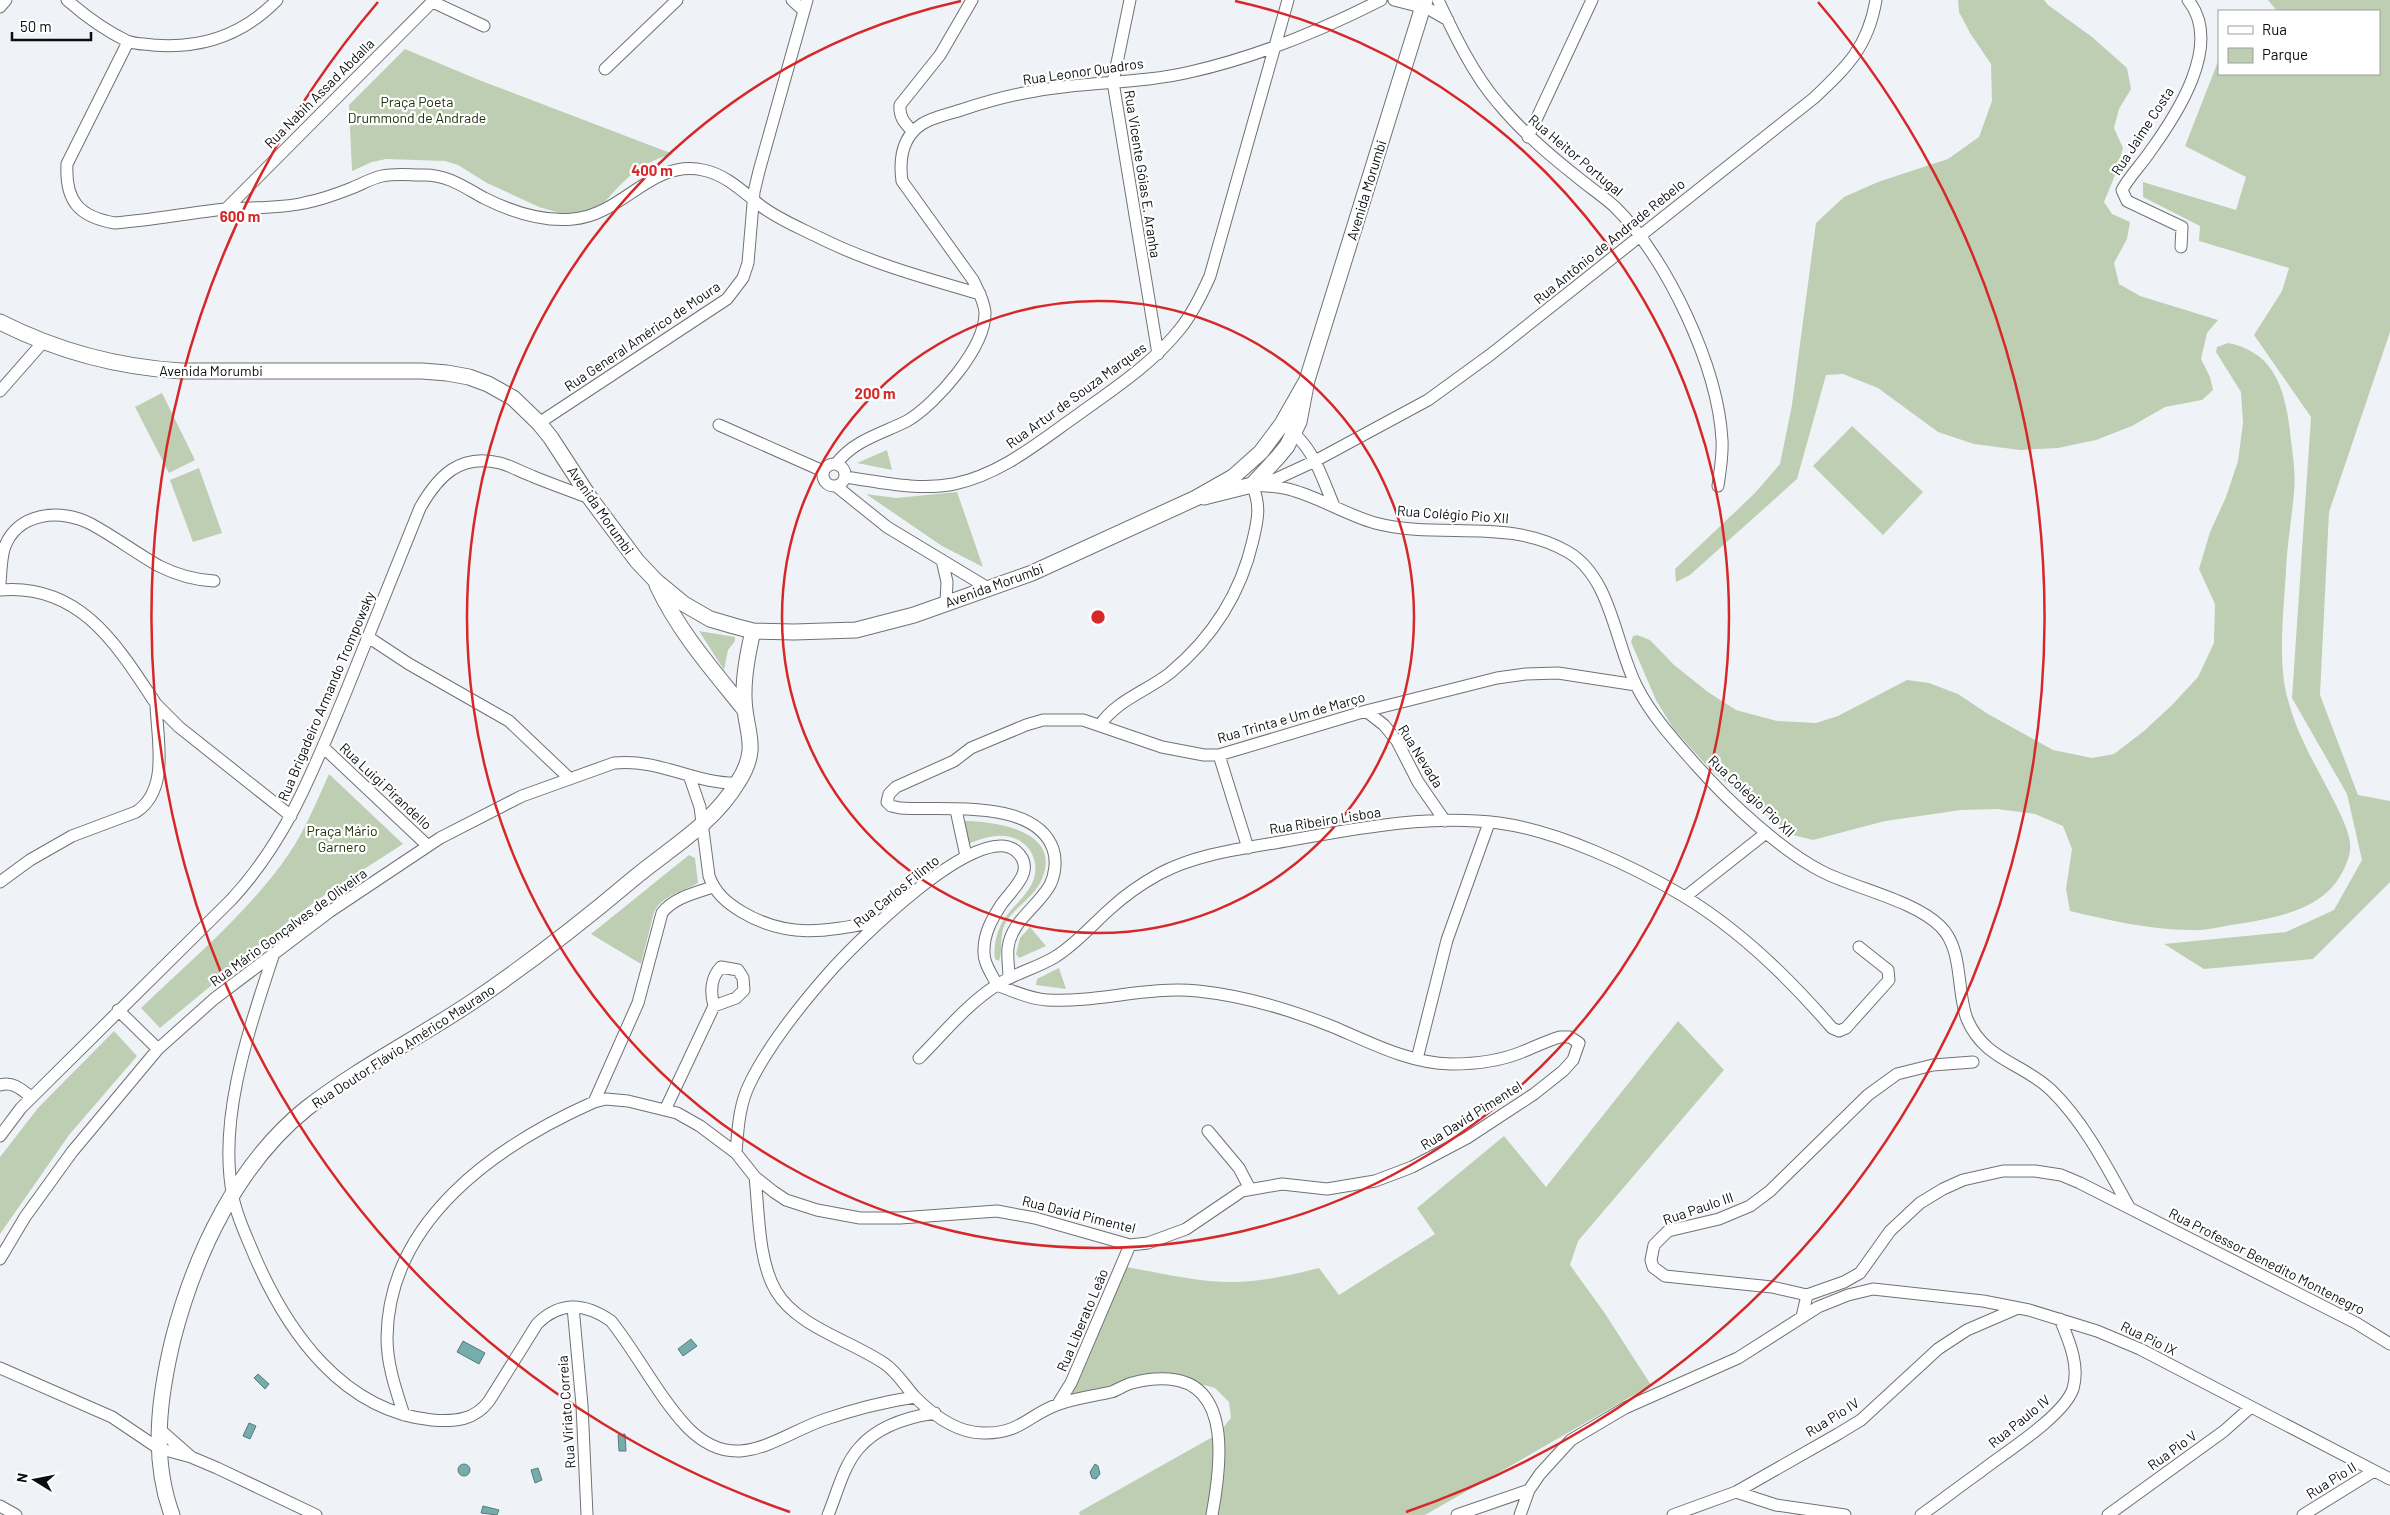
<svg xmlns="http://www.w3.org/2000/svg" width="2390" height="1515" viewBox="0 0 2390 1515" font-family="Barlow,sans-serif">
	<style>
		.green { fill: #beceb2 }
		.water { fill: #76acac; stroke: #567c7d }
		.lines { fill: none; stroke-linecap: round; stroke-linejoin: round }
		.minor-casing { stroke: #6f7275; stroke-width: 13 }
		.major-casing { stroke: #6f7275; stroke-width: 17 }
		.minor { stroke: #fff; stroke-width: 11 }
		.major { stroke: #fff; stroke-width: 15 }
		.ring { fill: none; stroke: #d62828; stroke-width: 2.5 }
		.labels { text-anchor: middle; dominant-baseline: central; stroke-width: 4.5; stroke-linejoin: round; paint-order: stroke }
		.street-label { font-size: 14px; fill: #0c0d0e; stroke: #fff }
		.park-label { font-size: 14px; fill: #203309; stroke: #fff }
		.centre { fill: #d62828; stroke: #fff; stroke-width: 2.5 }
		.ring-label { font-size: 15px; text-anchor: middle; font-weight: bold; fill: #d62828; stroke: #fff; stroke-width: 4.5; stroke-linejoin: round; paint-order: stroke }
	</style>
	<rect width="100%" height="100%" fill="#eff3f7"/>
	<path class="green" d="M1958 0H2044L2048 5 2092 37 2127 68 2131 89 2119 109 2114 128 2123 148 2115 175 2104 202 2112 214 2130 222 2127 239 2114 263 2119 284 2140 296 2218 320 2207 333 2201 359 2210 377 2213 390 2202 400 2165 407 2132 426 2096 440 2058 448 2020 450 1974 444 1938 432 1878 388 1843 374 1826 375 1797 479 1690 575 1676 582 1675 569 1755 493 1780 464 1792 405 1816 223 1844 197 1878 182 1948 159 1979 137 1992 101 1991 64 1970 33 1959 12Z
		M2268 0H2390V332L2329 512 2320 695 2358 795 2390 801V882L2313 959 2204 969 2164 944 2286 932 2334 910 2362 860 2347 794 2292 698 2311 417 2254 335 2282 291 2289 268 2199 241 2200 226 2143 197V182L2236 210 2246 177 2185 146 2219 59V74H2379V11H2277Z
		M405 49 479 80 673 154C633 164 621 186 593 214H563L539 207 487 183 458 165 445 161 386 159 372 162 352 171 349 105Z
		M2228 343C2279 353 2286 396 2291 440 2293 457 2296 474 2294 492 2292 518 2287 544 2286 570 2284 610 2277 662 2288 700 2292 715 2298 731 2305 745 2315 768 2349 822 2350 843 2351 852 2348 861 2344 869 2325 910 2278 917 2238 924 2222 926 2206 931 2190 930 2150 930 2109 920 2070 911L2066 889 2072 849 2063 826 2035 814 1997 809 1961 810 1885 821 1813 840 1793 835 1743 797 1709 768 1673 728 1656 700 1631 642 1633 636 1637 635 1650 640 1674 665 1708 692 1736 710 1777 721 1816 723 1838 716 1907 680 1929 683 1958 694 1988 714 2053 750 2092 758 2114 754 2144 731 2172 705 2198 677 2214 643 2215 604 2199 569 2210 532 2226 497 2238 461 2243 423 2241 392 2216 352 2217 347Z
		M162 393 195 460 169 473 135 407Z
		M1852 426 1923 492 1883 535 1813 466Z
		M887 450 892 470 857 463Z
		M199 468 222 533 193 542 170 480Z
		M957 492 983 567 942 546 866 494 896 498Z
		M699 631 735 637V641L728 650 724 670Z
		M329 774 403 844 330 891 289 921 160 1028 141 1008C189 962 241 919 281 865 302 838 315 805 329 774Z
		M963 821C998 821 1066 832 1040 883 1032 899 1013 908 1005 924 999 936 1003 950 999 961L995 959C993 947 997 931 1003 921 1015 901 1042 887 1034 859 1032 852 1027 845 1020 841 1004 831 984 837 968 844Z
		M689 855 695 858 698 883C682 892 663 895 654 912L641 964 591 934Z
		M1030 927 1046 946 1019 958 1016 954 1020 938Z
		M1059 968 1066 989 1036 985 1037 979Z
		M1678 1021 1724 1070 1578 1241 1570 1265 1604 1312 1651 1385 1425 1515H1080L1079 1512 1218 1434 1231 1418 1229 1402 1215 1388 1178 1378 1128 1379 1080 1396 1074 1395 1073 1392 1126 1267C1161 1273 1196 1282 1232 1282 1261 1282 1291 1275 1319 1268L1339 1295 1435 1234 1417 1208 1504 1136 1546 1187Z
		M114 1031 137 1056 69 1135 0 1234V1157L38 1108Z"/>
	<path class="water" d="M691 1339 697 1346 683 1356 678 1349Z
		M463 1341 485 1353 479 1364 457 1352Z
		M258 1374 269 1384 265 1389 254 1378Z
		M249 1423 256 1426 250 1439 243 1436Z
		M625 1434 626 1451H619L618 1435Z
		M458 1470a6 6 0 1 1 12 0a6 6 0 1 1-12 0Z
		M1095 1464 1098 1466 1100 1474 1096 1479 1092 1478 1090 1472Z
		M538 1468 542 1480 535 1483 531 1470Z
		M483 1506 499 1510 497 1515 481 1513Z"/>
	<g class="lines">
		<defs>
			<path id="minor" d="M67 0C84 15 106 31 127 41 134 44 145 44 153 45 201 49 243 35 277 0
				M792 0 804 11
				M1130 0 1113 82 1158 354
				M1394 0 1429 9 1448 20
				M1438 0C1454 34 1474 76 1499 104 1522 132 1548 154 1576 176 1589 187 1603 196 1615 207 1667 258 1718 367 1722 440 1723 455 1720 471 1718 486
				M433 2 484 26
				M0 7 6 0
				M128 42 67 164C65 201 79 217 115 223 152 220 188 213 225 209 252 207 278 209 304 203 320 200 337 194 352 188 362 184 372 178 382 176 396 173 410 175 424 175 448 175 464 187 484 198 510 211 543 222 573 219 623 215 651 159 703 170 727 175 743 192 761 206 778 219 800 228 818 237 870 263 925 278 980 294
				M605 69 677 0
				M913 132C905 123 899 118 900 105L940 55 972 0
				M1528 137 1592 0
				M226 209 434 0
				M2181 247 2182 227 2127 201 2122 190C2129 177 2140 166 2149 153 2176 116 2224 44 2188 0
				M0 391 44 341
				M539 423 727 299 743 278 748 263 754 192 759 171 807 0
				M719 425 823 471
				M1287 428C1314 447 1322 478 1334 506
				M823 475a11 11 0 1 1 22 0a11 11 0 1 1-22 0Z
				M836 464C854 440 881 434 907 421 936 404 986 347 985 312 984 301 978 290 973 280L902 181C899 159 902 137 922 124 933 117 949 114 961 110 985 102 1010 95 1035 91 1086 81 1139 84 1190 72 1257 57 1320 31 1381 0
				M845 477C881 482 918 491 954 484 1002 474 1040 441 1079 414 1115 388 1152 364 1180 329 1193 313 1202 294 1210 276L1288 0
				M1264 482 1276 479 1315 461 1428 400 1490 355 1814 98C1847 67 1868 47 1876 0
				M1252 485C1266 486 1281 486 1295 491 1322 499 1347 515 1375 523 1439 540 1509 517 1568 552 1612 578 1615 645 1637 687 1651 715 1675 741 1696 765 1728 801 1780 850 1823 872 1857 889 1913 900 1940 926 1964 949 1956 991 1967 1019 1984 1060 2023 1063 2051 1090 2084 1122 2107 1167 2129 1207
				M836 486 887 527 988 588
				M942 560 947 582 946 603
				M0 583C1 572 1 560 4 549 16 512 61 508 91 524 115 537 136 553 159 566 177 575 195 580 214 581
				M0 590C80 583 117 645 156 704
				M368 637 409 664 509 721 569 778
				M1366 711 1384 725 1397 741 1418 782 1445 821
				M1100 725C1117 700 1147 691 1170 673 1212 638 1241 593 1253 540 1258 519 1261 505 1252 485
				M323 747 428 846
				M1219 755 1248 848
				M689 775 700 807 709 876C715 893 727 903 742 912 789 940 828 931 879 921
				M956 810 966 856
				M0 882 30 860 72 836 136 812C170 790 157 739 156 704L179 727 291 816
				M1685 897C1741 931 1789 978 1832 1028L1839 1031 1846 1028 1889 980 1888 970 1859 947
				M274 953C250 1027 217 1119 233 1197 237 1218 247 1237 255 1257 288 1333 343 1411 432 1420 455 1422 475 1420 489 1401L537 1324C560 1301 585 1303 611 1321 638 1355 658 1396 687 1427 735 1476 774 1438 823 1420 855 1409 882 1402 915 1397
				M1009 978C1009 968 1007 958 1008 948 1011 921 1037 908 1050 885 1055 875 1057 860 1053 849 1035 798 943 811 900 808L891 806 887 802 889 794 896 787 954 761 971 748 1026 725 1043 720H1083L1162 747 1204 755H1219L1366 711 1497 678 1526 674 1558 673 1636 685
				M118 1010 158 1049
				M919 1058C944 1033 967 1004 997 985 1015 973 1037 968 1055 957 1076 944 1092 925 1110 909 1124 896 1141 884 1159 874 1198 853 1247 848 1291 840 1359 828 1430 814 1499 823 1558 831 1633 866 1685 897L1766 833
				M1417 1059 1447 940 1489 823
				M0 1085C13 1081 22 1090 31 1097
				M594 1102 638 1003 662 913C673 898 695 893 713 887
				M665 1110 714 1006C710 992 711 977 721 967L738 970 743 978 744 990 736 998 714 1006
				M1208 1131 1239 1168 1250 1189
				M0 1136 21 1108 231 900C286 841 312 773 343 699 369 635 394 571 420 508 438 476 460 453 500 463 511 466 521 472 532 476 551 484 571 491 590 498
				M755 1177C759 1212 758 1261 776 1291 797 1327 852 1341 885 1364 897 1372 905 1386 915 1397 933 1415 957 1433 983 1433 1021 1434 1029 1414 1059 1404 1076 1398 1094 1396 1111 1392 1118 1390 1124 1385 1132 1383 1143 1380 1157 1378 1169 1379 1234 1384 1220 1472 1212 1515
				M0 1259 25 1217 72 1152 158 1049 214 999 329 912 440 838 522 796 614 763C659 758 694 784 737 783
				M1807 1295 1772 1287 1665 1276 1653 1267 1651 1260 1654 1245 1668 1231 1719 1219 1750 1206 1770 1191 1868 1095 1897 1074 1933 1065 1973 1062
				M573 1307 582 1405 587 1515
				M1802 1317 1807 1295 1844 1282 1860 1273 1890 1231 1920 1203 1943 1189 1963 1180 2003 1171H2035L2061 1175 2080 1183 2356 1323 2390 1344
				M0 1368 112 1417 158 1448 191 1457 217 1468 316 1515
				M1058 1404 1071 1383 1130 1245
				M404 1415C396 1390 387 1365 387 1338 388 1220 497 1145 594 1102L606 1099 628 1101 677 1113 700 1126 736 1153 755 1177 774 1192 786 1200 817 1210 860 1218H900L997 1211 1035 1218 1130 1245 1148 1243 1186 1229 1242 1191 1282 1184 1327 1189 1375 1181 1412 1167 1467 1138 1534 1094 1563 1071 1573 1060 1579 1043 1570 1037H1560C1546 1041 1535 1047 1522 1052 1500 1061 1474 1064 1451 1064 1410 1063 1373 1044 1336 1028 1292 1010 1245 996 1198 991 1147 986 1097 1003 1047 1000 1030 999 1013 991 997 985 992 974 983 963 984 950 984 933 992 919 1001 905 1011 890 1038 870 1016 851 978 819 852 946 827 975 799 1007 769 1044 750 1083 739 1105 738 1128 736 1153
				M158 1428 191 1457
				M1736 1492 1776 1505 1845 1515
				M0 1506 16 1515
				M828 1515C837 1494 843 1466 859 1448 877 1427 908 1417 935 1413
				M1457 1515 1529 1490 1540 1474 1571 1440 1625 1408 1738 1358 1818 1307 1848 1295 1873 1289 1983 1301 2029 1310 2097 1331 2140 1349 2390 1479
				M1520 1515 1529 1490
				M1673 1515 1736 1492 1838 1434 1861 1420 1938 1349 1967 1330 2018 1308
				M1921 1515C1941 1501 1960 1486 1980 1472 2004 1453 2063 1417 2073 1389 2080 1365 2069 1341 2060 1319
				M2108 1515 2224 1431 2251 1407
				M2303 1515 2374 1471"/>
			<path id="major" d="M0 322C57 351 117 367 181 371H422L447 373 469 377 488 384 513 398 539 423 551 438 590 498 637 561 656 581 684 604 710 619 734 626 753 631 794 632 856 630 914 615 1032 573 1196 498 1233 477 1261 452 1282 424 1307 380
				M1204 497 1252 485 1278 457 1287 446 1299 422 1307 380 1425 0
				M657 585C679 632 712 669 744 709
				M172 1515C151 1458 159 1397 173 1339 195 1254 237 1164 307 1108 359 1068 418 1038 472 1002 528 964 581 923 633 879 670 848 712 825 738 782 762 745 743 730 744 693 744 672 748 652 753 631"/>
		</defs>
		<use href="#minor" class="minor-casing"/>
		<use href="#major" class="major-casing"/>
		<use href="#minor" class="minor"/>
		<use href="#major" class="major"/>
	</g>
	<g class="ring">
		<circle cx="1098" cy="617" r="316"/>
		<path d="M1235 1A631 631 0 1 1 961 1"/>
		<path d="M790 1512A947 947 0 0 1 378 2M1818 2A947 947 0 0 1 1406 1512"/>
	</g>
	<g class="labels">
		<g class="street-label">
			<text transform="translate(1083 71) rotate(-8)">Rua Leonor Quadros</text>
			<text transform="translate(319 93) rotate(-45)">Rua Nabih Assad Abdalla</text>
			<text transform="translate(2142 131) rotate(-57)">Rua Jaime Costa</text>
			<text transform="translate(1576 155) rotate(40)">Rua Heitor Portugal</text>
			<text transform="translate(1143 174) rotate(81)">Rua Vicente Góias E. Aranha</text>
			<text transform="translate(1366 190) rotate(-73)">Avenida Morumbi</text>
			<text transform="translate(1609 241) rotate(-39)">Rua Antônio de Andrade Rebelo</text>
			<text transform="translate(642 336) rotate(-34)">Rua General Américo de Moura</text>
			<text x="211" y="370">Avenida Morumbi</text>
			<text transform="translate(1076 395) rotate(-36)">Rua Artur de Souza Marques</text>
			<text transform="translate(601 510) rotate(55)">Avenida Morumbi</text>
			<text transform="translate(1453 514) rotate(4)">Rua Colégio Pio XII</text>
			<text transform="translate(994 585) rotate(-20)">Avenida Morumbi</text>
			<text transform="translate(326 696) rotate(-67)">Rua Brigadeiro Armando Trompowsky</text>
			<text transform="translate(1291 717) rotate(-16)">Rua Trinta e Um de Março</text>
			<text transform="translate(1421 756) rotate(58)">Rua Nevada</text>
			<text transform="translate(386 786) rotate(43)">Rua Luigi Pirandello</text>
			<text transform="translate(1752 796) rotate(43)">Rua Colégio Pio XII</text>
			<text transform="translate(1325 820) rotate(-9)">Rua Ribeiro Lisboa</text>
			<text transform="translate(896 891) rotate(-39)">Rua Carlos Filinto</text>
			<text transform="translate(288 927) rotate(-36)">Rua Mário Gonçalves de Oliveira</text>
			<text transform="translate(403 1046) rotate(-33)">Rua Doutor Flávio Américo Maurano</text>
			<text transform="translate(1471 1115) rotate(-32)">Rua David Pimentel</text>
			<text transform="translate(1698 1208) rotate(-19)">Rua Paulo III</text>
			<text transform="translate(1079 1214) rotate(14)">Rua David Pimentel</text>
			<text transform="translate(2267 1261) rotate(27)">Rua Professor Benedito Montenegro</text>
			<text transform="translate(1082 1320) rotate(-67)">Rua Liberato Leão</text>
			<text transform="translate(2149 1338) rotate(26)">Rua Pio IX</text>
			<text transform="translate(566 1412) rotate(-94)">Rua Viriato Correia</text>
			<text transform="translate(1832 1417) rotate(-32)">Rua Pio IV</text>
			<text transform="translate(2019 1421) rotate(-39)">Rua Paulo IV</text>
			<text transform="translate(2172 1450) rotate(-36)">Rua Pio V</text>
			<text transform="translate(2331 1480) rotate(-32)">Rua Pio II</text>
		</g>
		<g class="park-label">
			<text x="417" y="101">Praça Poeta<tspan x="417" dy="16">Drummond de Andrade</tspan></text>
			<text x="342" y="830">Praça Mário<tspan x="342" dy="16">Garnero</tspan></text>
		</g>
	</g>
	<circle cx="1098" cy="617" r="8" class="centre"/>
	<g class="ring-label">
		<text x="652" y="176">400 m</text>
		<text x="240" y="222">600 m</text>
		<text x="875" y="399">200 m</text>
	</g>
	<rect x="2218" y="10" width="162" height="65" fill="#ffffff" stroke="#9e9e9f"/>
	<rect x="2228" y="26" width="25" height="8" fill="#ffffff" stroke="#9e9e9f"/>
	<text x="2262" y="35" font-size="15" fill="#0c0d0e">Rua</text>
	<rect x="2228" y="48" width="25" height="15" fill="#beceb2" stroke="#9e9e9f"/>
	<text x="2262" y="60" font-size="15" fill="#0c0d0e">Parque</text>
	<g transform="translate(35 1480) rotate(280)" stroke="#ffffff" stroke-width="4" paint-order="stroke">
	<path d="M0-4L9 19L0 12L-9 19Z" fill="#0c0d0e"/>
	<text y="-8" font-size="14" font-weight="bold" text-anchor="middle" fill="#0c0d0e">N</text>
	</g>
	<path d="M12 32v8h79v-8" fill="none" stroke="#0c0d0e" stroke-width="2.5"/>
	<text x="20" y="32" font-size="15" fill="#0c0d0e" stroke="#ffffff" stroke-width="4" paint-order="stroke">50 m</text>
</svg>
